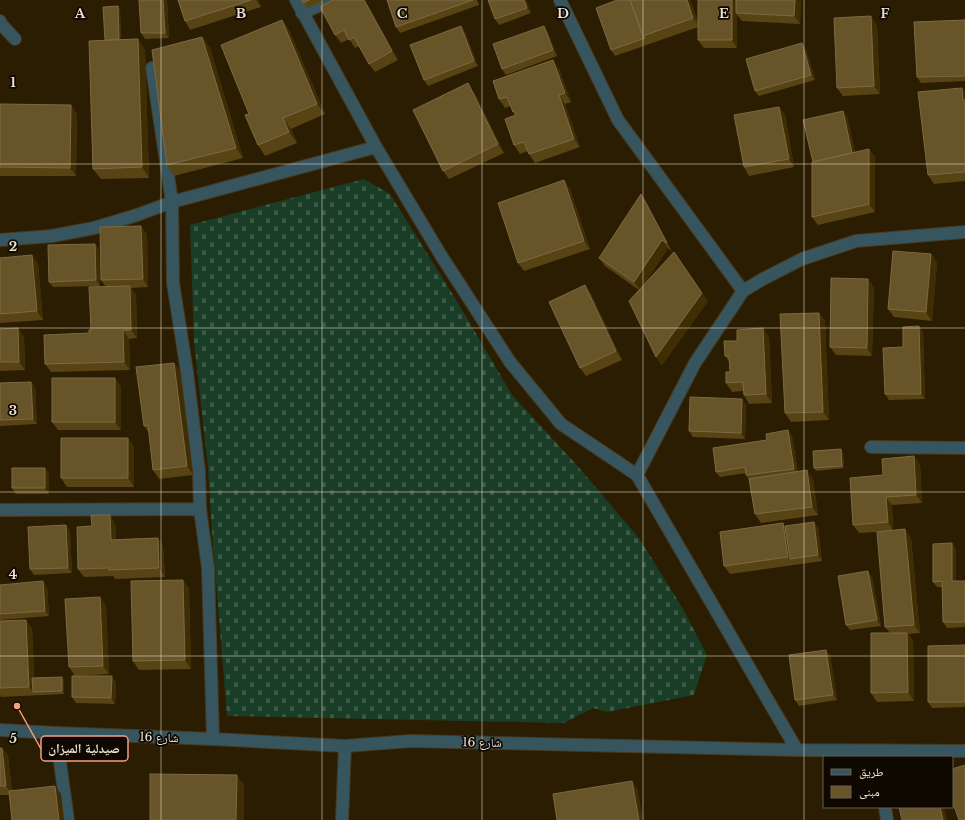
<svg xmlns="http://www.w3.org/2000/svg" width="965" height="820" viewBox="0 0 965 820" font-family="'Libre Baskerville','Noto Naskh Arabic',serif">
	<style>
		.cemetery { fill: url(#cemetery-stones) }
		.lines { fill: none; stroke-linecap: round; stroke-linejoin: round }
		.minor-casing { stroke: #46391f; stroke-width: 14 }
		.minor { stroke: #37555e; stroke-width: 12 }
		.wall { fill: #584314 }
		.shaded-wall { fill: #3f2d04 }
		.building { fill: #685429; stroke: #7c6a43 }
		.grid { fill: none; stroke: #ebe2d1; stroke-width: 1; stroke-opacity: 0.55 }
		.labels { text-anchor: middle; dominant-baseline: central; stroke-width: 3.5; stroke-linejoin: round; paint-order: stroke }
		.street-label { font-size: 12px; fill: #ebe2d1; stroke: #0e0801 }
		.grid-label { font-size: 13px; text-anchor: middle; font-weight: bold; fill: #ebe2d1; stroke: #0e0801; stroke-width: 3.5; stroke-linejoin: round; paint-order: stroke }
		.leader { fill: none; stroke: #f39f82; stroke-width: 1.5 }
		.callout-dot { fill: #f39f82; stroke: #0e0801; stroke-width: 1.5 }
		.callout { fill: #0e0801; stroke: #f39f82; stroke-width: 1.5 }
		.callout-label { font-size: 13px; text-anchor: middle; font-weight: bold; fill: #ebe2d1 }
	</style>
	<defs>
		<pattern id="cemetery-stones" width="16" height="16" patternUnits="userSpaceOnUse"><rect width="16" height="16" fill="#193d27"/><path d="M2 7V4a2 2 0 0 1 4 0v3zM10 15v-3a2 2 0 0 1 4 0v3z" fill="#3b5945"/></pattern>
	</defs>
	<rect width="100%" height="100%" fill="#2b1d02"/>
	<path class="cemetery" d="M364 179 390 194 455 298 512 395 574 462 639 538 683 609 707 655 694 695 607 712 593 708 564 723 227 716 212 532 208 468 194 342 190 225Z"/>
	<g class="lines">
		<defs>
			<path id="minor" d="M296 0 376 147 442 257 510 362 561 424 637 475
				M560 0 618 120 743 291
				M302 13 332 0
				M0 21 1 24 15 39
				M152 68 172 202 173 283 187 372 199 471 200 509 208 568 213 739
				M0 240 52 236 94 228 137 215 172 202 376 147
				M871 447 965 448
				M0 510 200 509
				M0 730 56 733 213 739 345 746 411 741 797 750 965 751
				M56 733 68 820
				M797 750 637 475 695 363 743 291 763 279 802 259 856 241 965 232
				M885 807 887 820
				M342 820 345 746"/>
		</defs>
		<use href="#minor" class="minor-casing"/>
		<use href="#minor" class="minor"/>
	</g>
	<path class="wall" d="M167 0 169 38 145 39 141 33Z
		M178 0H258L261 7 190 30 185 21Z
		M302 0H326L307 8Z
		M365 0 398 60 375 72 369 64 359 46 355 48 349 39 341 43 335 35Z
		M387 0H477L479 5 400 33 396 27Z
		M526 0 531 13 499 25 495 19Z
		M690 0 698 22V0H801L800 24 742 21 737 15V48H704L698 40V27L615 56 611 50Z
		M118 6 120 9 121 39H138L145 50 149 178 101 179 93 169Z
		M282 20 289 30 325 114 291 129 297 143 265 156 258 145 249 114Z
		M965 20V81L921 83 917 77Z
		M877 25 880 94 843 96 837 88Z
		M465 32 478 66 428 86 424 80Z
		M548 32 557 56 506 75 502 69Z
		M202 37 210 48 243 158 174 176 167 165Z
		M806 49 815 80 759 96 755 91Z
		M559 69 571 102 565 104 580 147 535 163 529 154 528 151 520 154 514 145 515 115 513 112 511 106 505 108 499 99Z
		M962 88 965 92V181L934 184 928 175Z
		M474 92 504 153 449 179 443 171Z
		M0 104 77 113 76 176H0Z
		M779 107 785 115 794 167 749 176 744 167Z
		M847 117 855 152 869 149 875 157V212L818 225 812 217Z
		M570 189 590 249 524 271 518 263Z
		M647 203 672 252 668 248 643 286 708 301 662 365 656 357 639 290 605 266 599 258Z
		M147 234 148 287 131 288 136 295 137 338 129 339 130 370 51 372 45 364 89 333 106 287 101 280Z
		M95 244 99 250 100 286 53 287 49 282Z
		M931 254 937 263 932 321 894 317 888 309Z
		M32 255 38 264 43 320 0 323V258Z
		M874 287 872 356 836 355 830 347Z
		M591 294 622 360 586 376 580 368Z
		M819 313 825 321 829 420 791 422 785 413Z
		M919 326 923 332 925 399 889 400 885 394 903 347Z
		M18 328 24 337 25 370 0 371V329Z
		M769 337 772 403 749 404 744 395 743 391 732 392 726 383 730 372V363L725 356 737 341Z
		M174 363 180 371 193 475 159 479 153 470 149 433 144 426Z
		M115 378 121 387V430H58L52 422Z
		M31 382 35 387 37 424 0 426V383Z
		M742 399 746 405 745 439 693 437 689 431Z
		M792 436 798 472 813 479 818 515 761 523 755 514 749 480 746 475V473L720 477 716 472Z
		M134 446V487H67L61 478Z
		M841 449 843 452 844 468 816 471 814 468Z
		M914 456 920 465 922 503 892 505 893 530 911 538 920 633 908 634 913 641 914 701 877 702 871 693 890 633 885 627 877 532 859 533 853 525 883 475Z
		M45 468 49 474V494H16L12 488Z
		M115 523 116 539 158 538 163 546 165 577 115 579 113 576 84 577 78 569 92 526Z
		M783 523 785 526 818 527 822 561 730 574 724 566Z
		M70 531 72 573 34 575 30 569Z
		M956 549V581H965V627L947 628 943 622 942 587H937L933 582Z
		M872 577 881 626 850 630 846 625Z
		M0 585 47 587 49 616 0 620Z
		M189 588 191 669 139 670 133 661Z
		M100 597 106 606 109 674 75 676 116 682 115 704 76 703 72 697 75 676 69 667Z
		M0 621 32 628 34 678 64 680V694L1 697 0 695Z
		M965 645V707L932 708 928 702Z
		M830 655 837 700 799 706 795 700Z
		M0 748H2L8 756 12 791 61 794 64 820H12L9 795H0Z"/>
	<path class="shaded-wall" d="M163 0H167L169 38 165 33Z
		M256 0H258L261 7Z
		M364 0H365L398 60 392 51Z
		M524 0H526L531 13 527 8Z
		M687 0H690L699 26 693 18Z
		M732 0H737L736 13 737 15V48L732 40Z
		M795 0H801L800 24 794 16Z
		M118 6 120 9 121 42 119 39Z
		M871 16 877 25 880 94 874 86Z
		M282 20 289 30 325 114 317 104Z
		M461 26 465 32 478 66 474 61Z
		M544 26 548 32 557 56 553 50Z
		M202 37 210 48 243 158 236 148Z
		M138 39 145 50 149 178 142 167Z
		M802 43 806 49 815 80 811 75Z
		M553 60 559 69 571 102 565 93Z
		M468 83 474 92 504 153 498 144Z
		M962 88 965 92V102L963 100Z
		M559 95 565 104 580 147 574 139Z
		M71 105 77 113 76 176 70 168Z
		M779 107 785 115 794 167 789 159Z
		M843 111 847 117 857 161 853 156Z
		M283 118 291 129 297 143 289 132Z
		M869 149 875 157V212L869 204Z
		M564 180 570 189 590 249 584 241Z
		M641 194 647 203 672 252 667 243Z
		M141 226 147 234 148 287 143 279Z
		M662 240 668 248 640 290 634 282Z
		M95 244 99 250 100 286 96 280Z
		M674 252 708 301 662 365 656 357Z
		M931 254 937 263 932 321 926 312Z
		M32 255 38 264 43 320 37 311Z
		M868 279 874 287 872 356 867 348Z
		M585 285 591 294 622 360 616 351Z
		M130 286 136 295 137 338 131 330Z
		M819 313 825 321 829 420 823 412Z
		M919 326 923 332 925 399 921 394Z
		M18 328 24 337 25 370 19 362Z
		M763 328 769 337 772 403 766 394Z
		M123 330 129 339 130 370 124 362Z
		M174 363 180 371 193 475 187 466Z
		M115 378 121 387V430L115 422Z
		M31 382 35 387 37 424 33 419Z
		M742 399 746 405 745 439 741 433Z
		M788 430 792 436 798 474 794 469Z
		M128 438 134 446V487L128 478Z
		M841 449 843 452 844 468 842 466Z
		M914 456 920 465 922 503 916 495Z
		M45 468 49 474V494L45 488Z
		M807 470 813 479 818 515 812 507Z
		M886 497 892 505 893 531 888 522Z
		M110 515 115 523 117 548 111 540Z
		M814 522 818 527 822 561 818 555Z
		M783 523 789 531 790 559 788 557Z
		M66 525 70 531 72 573 68 568Z
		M905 529 911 538 920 633 914 625Z
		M158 538 163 546 165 577 159 568Z
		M952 543 956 549V587L952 581Z
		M868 571 872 577 881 626 877 620Z
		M183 580 189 588 191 669 185 660Z
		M43 581 47 587 49 616 45 611Z
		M100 597 106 606 109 674 103 666Z
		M26 620 32 628 35 692H33L29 687Z
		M907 633 913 641 914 701 908 692Z
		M826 650 830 655 837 700 833 695Z
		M112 676 116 682 115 704 111 698Z
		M62 677 64 680V694L62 691Z
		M2 748 8 756 12 794 6 786Z
		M237 775 244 785V820H236Z
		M632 781 638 790 643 820H639Z
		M55 786 61 794 64 820H59Z
		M940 807H944L947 820H943Z"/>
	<path class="building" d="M139 0H163L165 33H141Z
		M178 0H251L185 21Z
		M302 0H309L303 3Z
		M333 0H364L392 51 369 64 354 37 349 40 344 30 335 35 320 7Z
		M387 0H473L396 27Z
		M488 0H524L527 8 495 19Z
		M617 0H630L643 36 645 38 611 50 596 8Z
		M630 0H687L693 18 643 36Z
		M698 0H732V40H698Z
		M736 0H795L794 16 736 13Z
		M118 6 119 39 105 40 103 7Z
		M871 16 874 86 837 88 834 18Z
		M282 20 317 104 283 118 289 132 258 145 245 115 249 114 221 45Z
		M965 20V76L917 77 914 22Z
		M461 26 474 61 424 80 410 45Z
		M544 26 553 50 502 69 493 44Z
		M202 37 236 148 167 165 152 50Z
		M138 39 142 167 93 169 89 41Z
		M802 43 811 75 755 91 746 59Z
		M553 60 565 93 559 95 574 139 529 154 524 142 514 145 505 119 516 115 514 111 513 112 507 97 499 99 493 81Z
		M468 83 498 144 443 171 413 110Z
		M962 88 963 100H965V172L928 175 918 92Z
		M0 104 71 105 70 168 0 167Z
		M779 107 789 159 744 167 734 115Z
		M843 111 852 153 813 162 803 120Z
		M869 149V204L812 217V162Z
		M564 180 584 241 518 263 498 203Z
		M641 194 667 243 662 240 634 282 599 258Z
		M141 226 143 279 101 280 100 227Z
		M95 244 96 280 49 282 48 245Z
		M893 251 931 254 926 312 888 309Z
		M674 252 702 293 656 357 629 301Z
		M32 255 37 311 0 314V258Z
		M831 278 868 279 867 348 830 347Z
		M585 285 616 351 580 368 549 302Z
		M130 286 131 330H123L124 362 45 364 44 335 89 333V330H91L89 287Z
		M819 313 823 412 785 413 780 314Z
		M919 326 921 394H885L883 348 903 347V327Z
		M18 328 19 362H0V329Z
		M763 328 766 394 744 395 743 382 726 383V372H730L729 356H725L724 341H737V330Z
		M174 363 187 466 153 470 148 425 144 426 136 367Z
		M52 378H115V422H52Z
		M31 382 33 419 0 420V383Z
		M690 397 742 399 741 433 689 431Z
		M788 430 794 469 746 475 745 467 716 472 713 448 767 440 766 434Z
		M61 438H128V478H61Z
		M841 449 842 466 814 468 813 451Z
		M914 456 916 495 886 497 888 522 853 525 850 478 883 475 882 459Z
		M12 468H45V488H12Z
		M807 470 812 507 755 514 749 479Z
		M91 515H110L111 540 158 538 159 568 109 570V568L78 569 77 527 92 526Z
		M814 522 818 555 790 559 785 526Z
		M783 523 788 557 724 566 720 532Z
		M66 525 68 568 30 569 28 527Z
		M905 529 914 625 885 627 877 532Z
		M952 543V581H965V622H943L942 581 933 582V544Z
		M868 571 877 620 846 625 838 576Z
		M183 580 185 660 133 661 131 581Z
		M43 581 45 611 0 614V585Z
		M100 597 103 666 69 667 65 599Z
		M26 620 29 687 0 688V621Z
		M871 633H907L908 692 871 693Z
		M965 645V702H928V646Z
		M826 650 833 695 795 700 789 655Z
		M72 676H112L111 698 72 697Z
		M62 677V691L33 692 32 678Z
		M0 748H2L6 786H0Z
		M965 765V820H959L952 800V769Z
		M150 774 237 775 236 820H150Z
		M632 781 639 820H557L553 794Z
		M55 786 59 820H12L9 791Z
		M899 807H940L943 820H902Z"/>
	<path class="grid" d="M161 0V820M322 0V820M482 0V820M643 0V820M804 0V820M0 164H965M0 328H965M0 492H965M0 656H965"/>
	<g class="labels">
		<g class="street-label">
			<text transform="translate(159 737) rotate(2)">شارع 16</text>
			<text transform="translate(482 742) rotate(1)">شارع 16</text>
		</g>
	</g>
	<g class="grid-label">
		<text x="80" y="18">A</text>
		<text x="241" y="18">B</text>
		<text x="402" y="18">C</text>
		<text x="563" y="18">D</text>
		<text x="724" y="18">E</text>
		<text x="885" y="18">F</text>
		<text x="13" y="87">1</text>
		<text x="13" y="251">2</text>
		<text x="13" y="415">3</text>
		<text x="13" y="579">4</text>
		<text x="13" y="743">5</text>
	</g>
	<path class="leader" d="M17 706L41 749"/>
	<circle class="callout-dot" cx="17" cy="706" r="4"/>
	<rect class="callout" x="41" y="736" width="87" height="25" rx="4"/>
	<g class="callout-label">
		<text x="84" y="753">صيدلية الميزان</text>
	</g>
	<rect x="823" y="756" width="130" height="52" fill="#0e0801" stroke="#665f54"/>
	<rect x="831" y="769" width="20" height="6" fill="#37555e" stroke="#665f54"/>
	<text x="859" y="776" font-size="12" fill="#ebe2d1">طريق</text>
	<rect x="831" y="786" width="20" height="12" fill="#685429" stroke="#665f54"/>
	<text x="859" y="796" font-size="12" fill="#ebe2d1">مبنى</text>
</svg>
